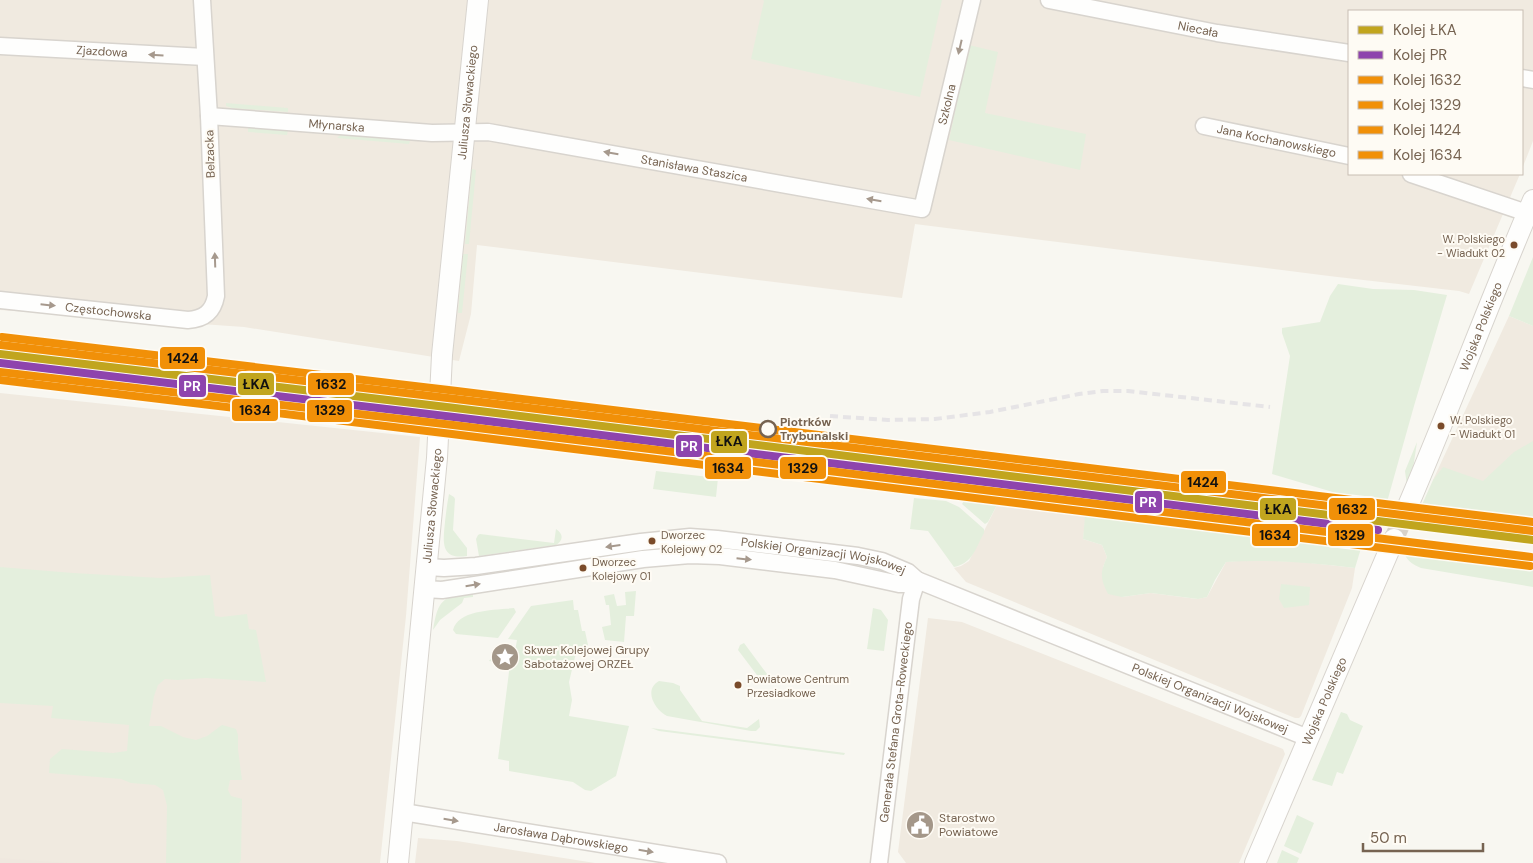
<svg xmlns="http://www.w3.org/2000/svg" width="1533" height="863" viewBox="0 0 1533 863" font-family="'DM Sans',sans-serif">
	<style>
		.residential { fill: #f0eae0 }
		.commercial { fill: #efe8df }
		.green { fill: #e4efdd }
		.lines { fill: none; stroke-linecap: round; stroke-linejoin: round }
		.tertiary-tunnel { stroke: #d8d2c9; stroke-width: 20; stroke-dasharray: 20 10; stroke-linecap: butt }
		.minor-casing { stroke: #d8d4ce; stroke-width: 19 }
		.tertiary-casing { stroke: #d8d4ce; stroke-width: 22 }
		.minor { stroke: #fefefd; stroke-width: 16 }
		.tertiary { stroke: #fefefd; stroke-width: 20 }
		.rail { stroke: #e6e4e6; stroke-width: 4; stroke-dasharray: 8 5; stroke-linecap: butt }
		.rail-1-casing { stroke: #fefbf4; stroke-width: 11 }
		.rail-2-casing { stroke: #fefbf4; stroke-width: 11 }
		.rail-3-casing { stroke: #fefbf4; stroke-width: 11 }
		.rail-4-casing { stroke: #fefbf4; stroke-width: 11 }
		.rail-5-casing { stroke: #fefbf4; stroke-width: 11 }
		.rail-6-casing { stroke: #fefbf4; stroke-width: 11 }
		.rail-1 { stroke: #c1a51e; stroke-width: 8 }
		.rail-2 { stroke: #8e44ad; stroke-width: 8 }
		.rail-3 { stroke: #f19008; stroke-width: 8 }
		.rail-4 { stroke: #f19008; stroke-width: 8 }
		.rail-5 { stroke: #f19008; stroke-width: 8 }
		.rail-6 { stroke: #f19008; stroke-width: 8 }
		.oneway { fill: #a6998d }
		.bus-dot { fill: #7a4b2a; stroke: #fefbf4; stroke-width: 2 }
		.stop-dot { fill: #fefbf4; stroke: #766351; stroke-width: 2.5 }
		.labels { text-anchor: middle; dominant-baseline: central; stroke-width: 4; stroke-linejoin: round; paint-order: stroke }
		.bus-label { font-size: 11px; fill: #766351; stroke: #fefbf4; text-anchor: start }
		.street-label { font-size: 12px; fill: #766351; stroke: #fefbf4 }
		.stop-label { font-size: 12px; font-weight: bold; fill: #766351; stroke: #fefbf4; text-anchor: start }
		.poi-label { font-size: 12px; fill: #766351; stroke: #fefbf4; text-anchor: start }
		.line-badge { stroke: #fefbf4; stroke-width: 2 }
		.badge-label { font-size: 14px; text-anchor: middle; font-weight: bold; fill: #fff }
		.pale-badge-label { font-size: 14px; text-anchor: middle; font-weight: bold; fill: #111 }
	</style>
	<rect width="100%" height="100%" fill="#f8f7f1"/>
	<path class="residential" d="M0 0H1533V141L1522 169V11H1349V174H1520L1469 294 1459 291 1329 276 915 224 902 298 477 245 471 314 459 361 244 327 0 310Z
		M1509 316 1533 326V492L1433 480Z
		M0 393 420 437 406 616 380 863H0Z
		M997 505 1086 515 1083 539 1102 545 1107 557 1103 567 1122 597 1151 593 1197 599 1207 597 1226 562 1250 560 1302 562 1355 568 1352 588 1301 716 1299 718H1295L966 582 954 568 961 566 969 561Z
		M928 618 962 622 1283 749 1285 754 1239 863H906L898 852Z
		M418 838 457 841 595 863H415Z"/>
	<path class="commercial" d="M0 858 69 863H0Z"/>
	<path class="green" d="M763 0H942L920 97 751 59 764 1Z
		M969 45 998 52 985 113 1086 134 1080 170 949 140Z
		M226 103 288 108V112L232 108 226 106Z
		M248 127 288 130 287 135 248 132Z
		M340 135 410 141 409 144 337 138Z
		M472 169 476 170 469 244H465Z
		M463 254H468L462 313H458Z
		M1533 257V326L1509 316Z
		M1338 284 1373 289 1414 290 1447 295 1414 406 1387 502 1353 498 1272 474 1290 356 1282 333V328L1320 322 1330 296Z
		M1533 441V520L1421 507 1433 480 1443 467 1483 481 1514 452Z
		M1417 442 1413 469 1407 486 1405 471Z
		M656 471 718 478 716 497 653 489Z
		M449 494 454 497 455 499 453 530 467 548V556C440 560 443 542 445 522 446 513 447 504 449 494Z
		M914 498 946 501 959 507 984 529V533C975 549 973 563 954 567L928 531 910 529Z
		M964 501 997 505 988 522 985 524 962 504Z
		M1085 516 1225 532 1265 533 1362 545 1355 568C1312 563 1270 559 1226 562L1215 580 1207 597 1198 599 1151 593 1122 597 1108 594C1100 578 1100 573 1107 557L1102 545 1083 539Z
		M556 529C564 534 563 541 556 545L479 556 476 539 478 535 480 534 554 543Z
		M1419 543 1533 557V587L1421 568C1412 564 1405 560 1404 550Z
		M0 567 73 573 161 578 210 575 215 616 221 617 247 614 249 629 256 630 266 682 206 678 177 680 165 679 158 685 154 696 149 726H161L183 737 196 740 207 736 222 725 236 729 238 735V749L242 780H230L228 790 231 796 242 799 241 860 239 863H166L167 806 163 790 155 785 131 783 121 779 49 773 50 759 62 749 113 753 127 751 129 725 51 718 53 706 0 703Z
		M1281 584 1310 587 1309 605 1284 608 1279 599Z
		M636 591 634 616H626L624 642 605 640 602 627 611 625 609 605H606L604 596 614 594 617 606 626 605 625 592Z
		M473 593V597L464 598 462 603 440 620 433 630C438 600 442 596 473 593Z
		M573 600 574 610H578L582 631H585L588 645 577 653 575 657 569 682 572 700 569 716 629 726 616 776 591 791 585 790 573 782 509 771V761L498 759 510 664 489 661 498 649 515 651 517 640 508 639 531 606Z
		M514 608 516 612 498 638 456 634 453 630C458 609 496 610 514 608Z
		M873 608 881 610 888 620 884 651 867 649Z
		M744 643 770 678 771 681 769 680 765 684 763 683 738 650 740 645Z
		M659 681 673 683 680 686V690L702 721 747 728 759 719 760 727 756 731H751L667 716C655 710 643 690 659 681Z
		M1341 712 1347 714 1350 720 1363 726 1343 774 1337 772 1332 786 1312 780Z
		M651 728 845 753 844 755 659 731Z
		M1297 815 1314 823 1301 854 1284 846Z
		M1282 850 1299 858 1297 863H1277Z"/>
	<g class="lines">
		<path class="tertiary-tunnel" d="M1394 539 1407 508"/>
		<defs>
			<g id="minor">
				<path id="s1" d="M1049 0 1217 33 1349 53"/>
				<path id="s2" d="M0 46 205 57"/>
				<path d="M1522 78 1533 80"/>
				<path id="s3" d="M209 116 432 133 488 132 922 209 972 0"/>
				<path id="s4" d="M1204 126 1349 156"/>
				<path d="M1411 174 1527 213"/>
				<path id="s5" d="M0 300 188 320C204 319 213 312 216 296L209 116 202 0"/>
				<path id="s6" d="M427 567 444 568 476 566 641 542 690 537 717 539 858 556 882 561 908 572 917 580 1308 738"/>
				<path d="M424 589 442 590 643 559 690 555 720 556 835 570 899 584H908L917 580"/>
				<path id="s7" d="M403 812 718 863"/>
				<path id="s8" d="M879 863 911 599 917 580"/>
			</g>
			<g id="tertiary">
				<path id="s9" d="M1407 508C1451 406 1489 302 1533 200"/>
				<path id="s10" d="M398 863 437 458 442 355 478 0"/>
				<path id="s11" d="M1255 863 1394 539"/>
			</g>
		</defs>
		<use href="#minor" class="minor-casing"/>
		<use href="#tertiary" class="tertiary-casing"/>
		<use href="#minor" class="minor"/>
		<use href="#tertiary" class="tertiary"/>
		<path class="rail" d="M0 377 262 409
			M830 416 888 420 935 419 990 412 1079 394 1103 391H1128L1270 407"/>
		<defs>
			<path id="rail-1" d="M0 354 455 408 1533 540"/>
			<path id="rail-2" d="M0 363 454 417 1378 530"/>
			<path id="rail-3" d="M1 345 456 399 1533 531"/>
			<path id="rail-4" d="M0 372 453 425 1531 557"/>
			<path id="rail-5" d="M2 337 457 391 1533 522"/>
			<path id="rail-6" d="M0 380 452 434 1530 566"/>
		</defs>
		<use href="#rail-1" class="rail-1-casing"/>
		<use href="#rail-2" class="rail-2-casing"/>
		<use href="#rail-3" class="rail-3-casing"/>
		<use href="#rail-4" class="rail-4-casing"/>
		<use href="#rail-5" class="rail-5-casing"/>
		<use href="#rail-6" class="rail-6-casing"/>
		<use href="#rail-1" class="rail-1"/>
		<use href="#rail-2" class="rail-2"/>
		<use href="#rail-3" class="rail-3"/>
		<use href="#rail-4" class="rail-4"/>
		<use href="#rail-5" class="rail-5"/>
		<use href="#rail-6" class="rail-6"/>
	</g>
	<defs><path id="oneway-solid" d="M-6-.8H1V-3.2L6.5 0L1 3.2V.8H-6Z" transform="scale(1.25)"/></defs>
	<g class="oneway">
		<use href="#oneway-solid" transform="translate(960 47) rotate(103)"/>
		<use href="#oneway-solid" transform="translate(156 55) rotate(-177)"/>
		<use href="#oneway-solid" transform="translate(611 153) rotate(-170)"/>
		<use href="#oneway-solid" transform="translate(874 200) rotate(-170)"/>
		<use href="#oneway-solid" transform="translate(215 260) rotate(-92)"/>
		<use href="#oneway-solid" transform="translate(48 305) rotate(6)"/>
		<use href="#oneway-solid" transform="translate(613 546) rotate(172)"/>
		<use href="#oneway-solid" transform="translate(744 559) rotate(6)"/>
		<use href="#oneway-solid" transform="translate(473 585) rotate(-9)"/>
		<use href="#oneway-solid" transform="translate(451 820) rotate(9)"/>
		<use href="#oneway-solid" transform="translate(646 851) rotate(9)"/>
	</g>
	<defs>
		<symbol id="sight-disc" viewBox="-11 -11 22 22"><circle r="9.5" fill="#a49789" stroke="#fefbf4"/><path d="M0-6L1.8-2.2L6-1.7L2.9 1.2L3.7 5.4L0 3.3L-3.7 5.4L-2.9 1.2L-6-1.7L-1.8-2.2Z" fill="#fff"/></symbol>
		<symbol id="civic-disc" viewBox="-11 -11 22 22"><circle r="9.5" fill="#a49789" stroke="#fefbf4"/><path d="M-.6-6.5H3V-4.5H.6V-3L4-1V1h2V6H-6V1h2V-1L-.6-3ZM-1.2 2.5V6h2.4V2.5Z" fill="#fff"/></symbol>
	</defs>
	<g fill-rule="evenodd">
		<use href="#sight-disc" x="489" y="641" width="32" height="32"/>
		<use href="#civic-disc" x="904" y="809" width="32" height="32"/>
	</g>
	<g class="bus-dot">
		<circle cx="1514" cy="245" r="4.5"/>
		<circle cx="1441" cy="426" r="4.5"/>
		<circle cx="652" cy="541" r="4.5"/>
		<circle cx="583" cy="568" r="4.5"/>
		<circle cx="738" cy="685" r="4.5"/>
	</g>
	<circle class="stop-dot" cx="768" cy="429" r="8"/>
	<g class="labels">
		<g class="bus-label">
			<text x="1505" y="239" text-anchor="end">W. Polskiego<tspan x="1505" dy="14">- Wiadukt 02</tspan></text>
			<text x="1450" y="420">W. Polskiego<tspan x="1450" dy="14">- Wiadukt 01</tspan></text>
			<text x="661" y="535">Dworzec<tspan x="661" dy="14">Kolejowy 02</tspan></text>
			<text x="592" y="562">Dworzec<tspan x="592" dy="14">Kolejowy 01</tspan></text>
			<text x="747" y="679">Powiatowe Centrum<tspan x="747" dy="14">Przesiadkowe</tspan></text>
		</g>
		<g class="street-label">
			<text stroke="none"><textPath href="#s1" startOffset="152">Niecała</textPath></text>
			<text stroke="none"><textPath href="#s2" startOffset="102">Zjazdowa</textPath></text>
			<text stroke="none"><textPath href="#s10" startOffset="764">Juliusza Słowackiego</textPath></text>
			<text stroke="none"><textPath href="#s3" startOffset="828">Szkolna</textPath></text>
			<text stroke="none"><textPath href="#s3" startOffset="128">Młynarska</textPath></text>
			<text stroke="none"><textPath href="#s4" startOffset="74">Jana Kochanowskiego</textPath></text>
			<text transform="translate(210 154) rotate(-92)">Belzacka</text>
			<text stroke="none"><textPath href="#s3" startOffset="489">Stanisława Staszica</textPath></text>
			<text stroke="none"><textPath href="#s5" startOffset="109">Częstochowska</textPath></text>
			<text stroke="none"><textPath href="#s9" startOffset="196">Wojska Polskiego</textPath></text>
			<text stroke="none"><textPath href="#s10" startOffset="359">Juliusza Słowackiego</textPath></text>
			<text stroke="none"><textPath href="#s6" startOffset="400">Polskiej Organizacji Wojskowej</textPath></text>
			<text stroke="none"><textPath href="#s6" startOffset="815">Polskiej Organizacji Wojskowej</textPath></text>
			<text stroke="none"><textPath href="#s11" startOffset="176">Wojska Polskiego</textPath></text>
			<text stroke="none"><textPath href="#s8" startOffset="142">Generała Stefana Grota-Roweckiego</textPath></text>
			<text stroke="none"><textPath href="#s7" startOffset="160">Jarosława Dąbrowskiego</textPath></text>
		</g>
		<g class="stop-label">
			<text x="780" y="422">Piotrków<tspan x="780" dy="14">Trybunalski</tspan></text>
		</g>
		<g class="poi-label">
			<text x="524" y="650">Skwer Kolejowej Grupy<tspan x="524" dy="14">Sabotażowej ORZEŁ</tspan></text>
			<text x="939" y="818">Starostwo<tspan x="939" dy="14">Powiatowe</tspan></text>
		</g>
	</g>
	<g class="line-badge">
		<rect x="159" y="346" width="47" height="24" rx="5" fill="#f19008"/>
		<rect x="307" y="372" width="48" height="24" rx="5" fill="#f19008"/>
		<rect x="237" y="372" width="38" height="24" rx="5" fill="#c1a51e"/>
		<rect x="178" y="374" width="29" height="24" rx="5" fill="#8e44ad"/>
		<rect x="231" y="398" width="48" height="24" rx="5" fill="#f19008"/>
		<rect x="306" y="399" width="47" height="24" rx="5" fill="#f19008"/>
		<rect x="710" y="430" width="38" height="24" rx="5" fill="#c1a51e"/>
		<rect x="675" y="434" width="28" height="24" rx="5" fill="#8e44ad"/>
		<rect x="704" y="456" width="48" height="24" rx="5" fill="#f19008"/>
		<rect x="779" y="456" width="48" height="24" rx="5" fill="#f19008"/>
		<rect x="1180" y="470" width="47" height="24" rx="5" fill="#f19008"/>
		<rect x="1134" y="490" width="29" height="24" rx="5" fill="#8e44ad"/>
		<rect x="1259" y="497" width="38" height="24" rx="5" fill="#c1a51e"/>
		<rect x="1328" y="497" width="48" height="24" rx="5" fill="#f19008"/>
		<rect x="1251" y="523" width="48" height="24" rx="5" fill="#f19008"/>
		<rect x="1327" y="523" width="47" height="24" rx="5" fill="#f19008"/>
	</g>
	<g class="badge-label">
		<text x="192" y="391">PR</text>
		<text x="689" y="451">PR</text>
		<text x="1148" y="507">PR</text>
	</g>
	<g class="pale-badge-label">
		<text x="183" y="363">1424</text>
		<text x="331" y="389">1632</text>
		<text x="256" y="389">ŁKA</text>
		<text x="255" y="415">1634</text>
		<text x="330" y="415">1329</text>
		<text x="729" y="446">ŁKA</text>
		<text x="728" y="473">1634</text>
		<text x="803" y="473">1329</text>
		<text x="1203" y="487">1424</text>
		<text x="1278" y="514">ŁKA</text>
		<text x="1352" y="514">1632</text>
		<text x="1275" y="540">1634</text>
		<text x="1350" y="540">1329</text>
	</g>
	<rect x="1348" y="10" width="175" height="165" fill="#fefbf4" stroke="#c8beb3"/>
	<rect x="1358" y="26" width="25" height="8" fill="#c1a51e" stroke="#c8beb3"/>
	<text x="1393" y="35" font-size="15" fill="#766351">Kolej ŁKA</text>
	<rect x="1358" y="51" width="25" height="8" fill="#8e44ad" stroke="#c8beb3"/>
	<text x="1393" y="60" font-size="15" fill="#766351">Kolej PR</text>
	<rect x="1358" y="76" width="25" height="8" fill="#f19008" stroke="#c8beb3"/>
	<text x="1393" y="85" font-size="15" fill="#766351">Kolej 1632</text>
	<rect x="1358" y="101" width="25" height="8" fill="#f19008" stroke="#c8beb3"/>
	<text x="1393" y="110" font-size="15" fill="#766351">Kolej 1329</text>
	<rect x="1358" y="126" width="25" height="8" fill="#f19008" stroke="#c8beb3"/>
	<text x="1393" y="135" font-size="15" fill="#766351">Kolej 1424</text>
	<rect x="1358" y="151" width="25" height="8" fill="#f19008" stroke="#c8beb3"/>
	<text x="1393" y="160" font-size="15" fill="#766351">Kolej 1634</text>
	<path d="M1363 843v8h120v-8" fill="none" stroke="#766351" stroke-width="2.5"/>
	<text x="1370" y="843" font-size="15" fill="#766351" stroke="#fefbf4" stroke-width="4" paint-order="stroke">50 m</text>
</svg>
